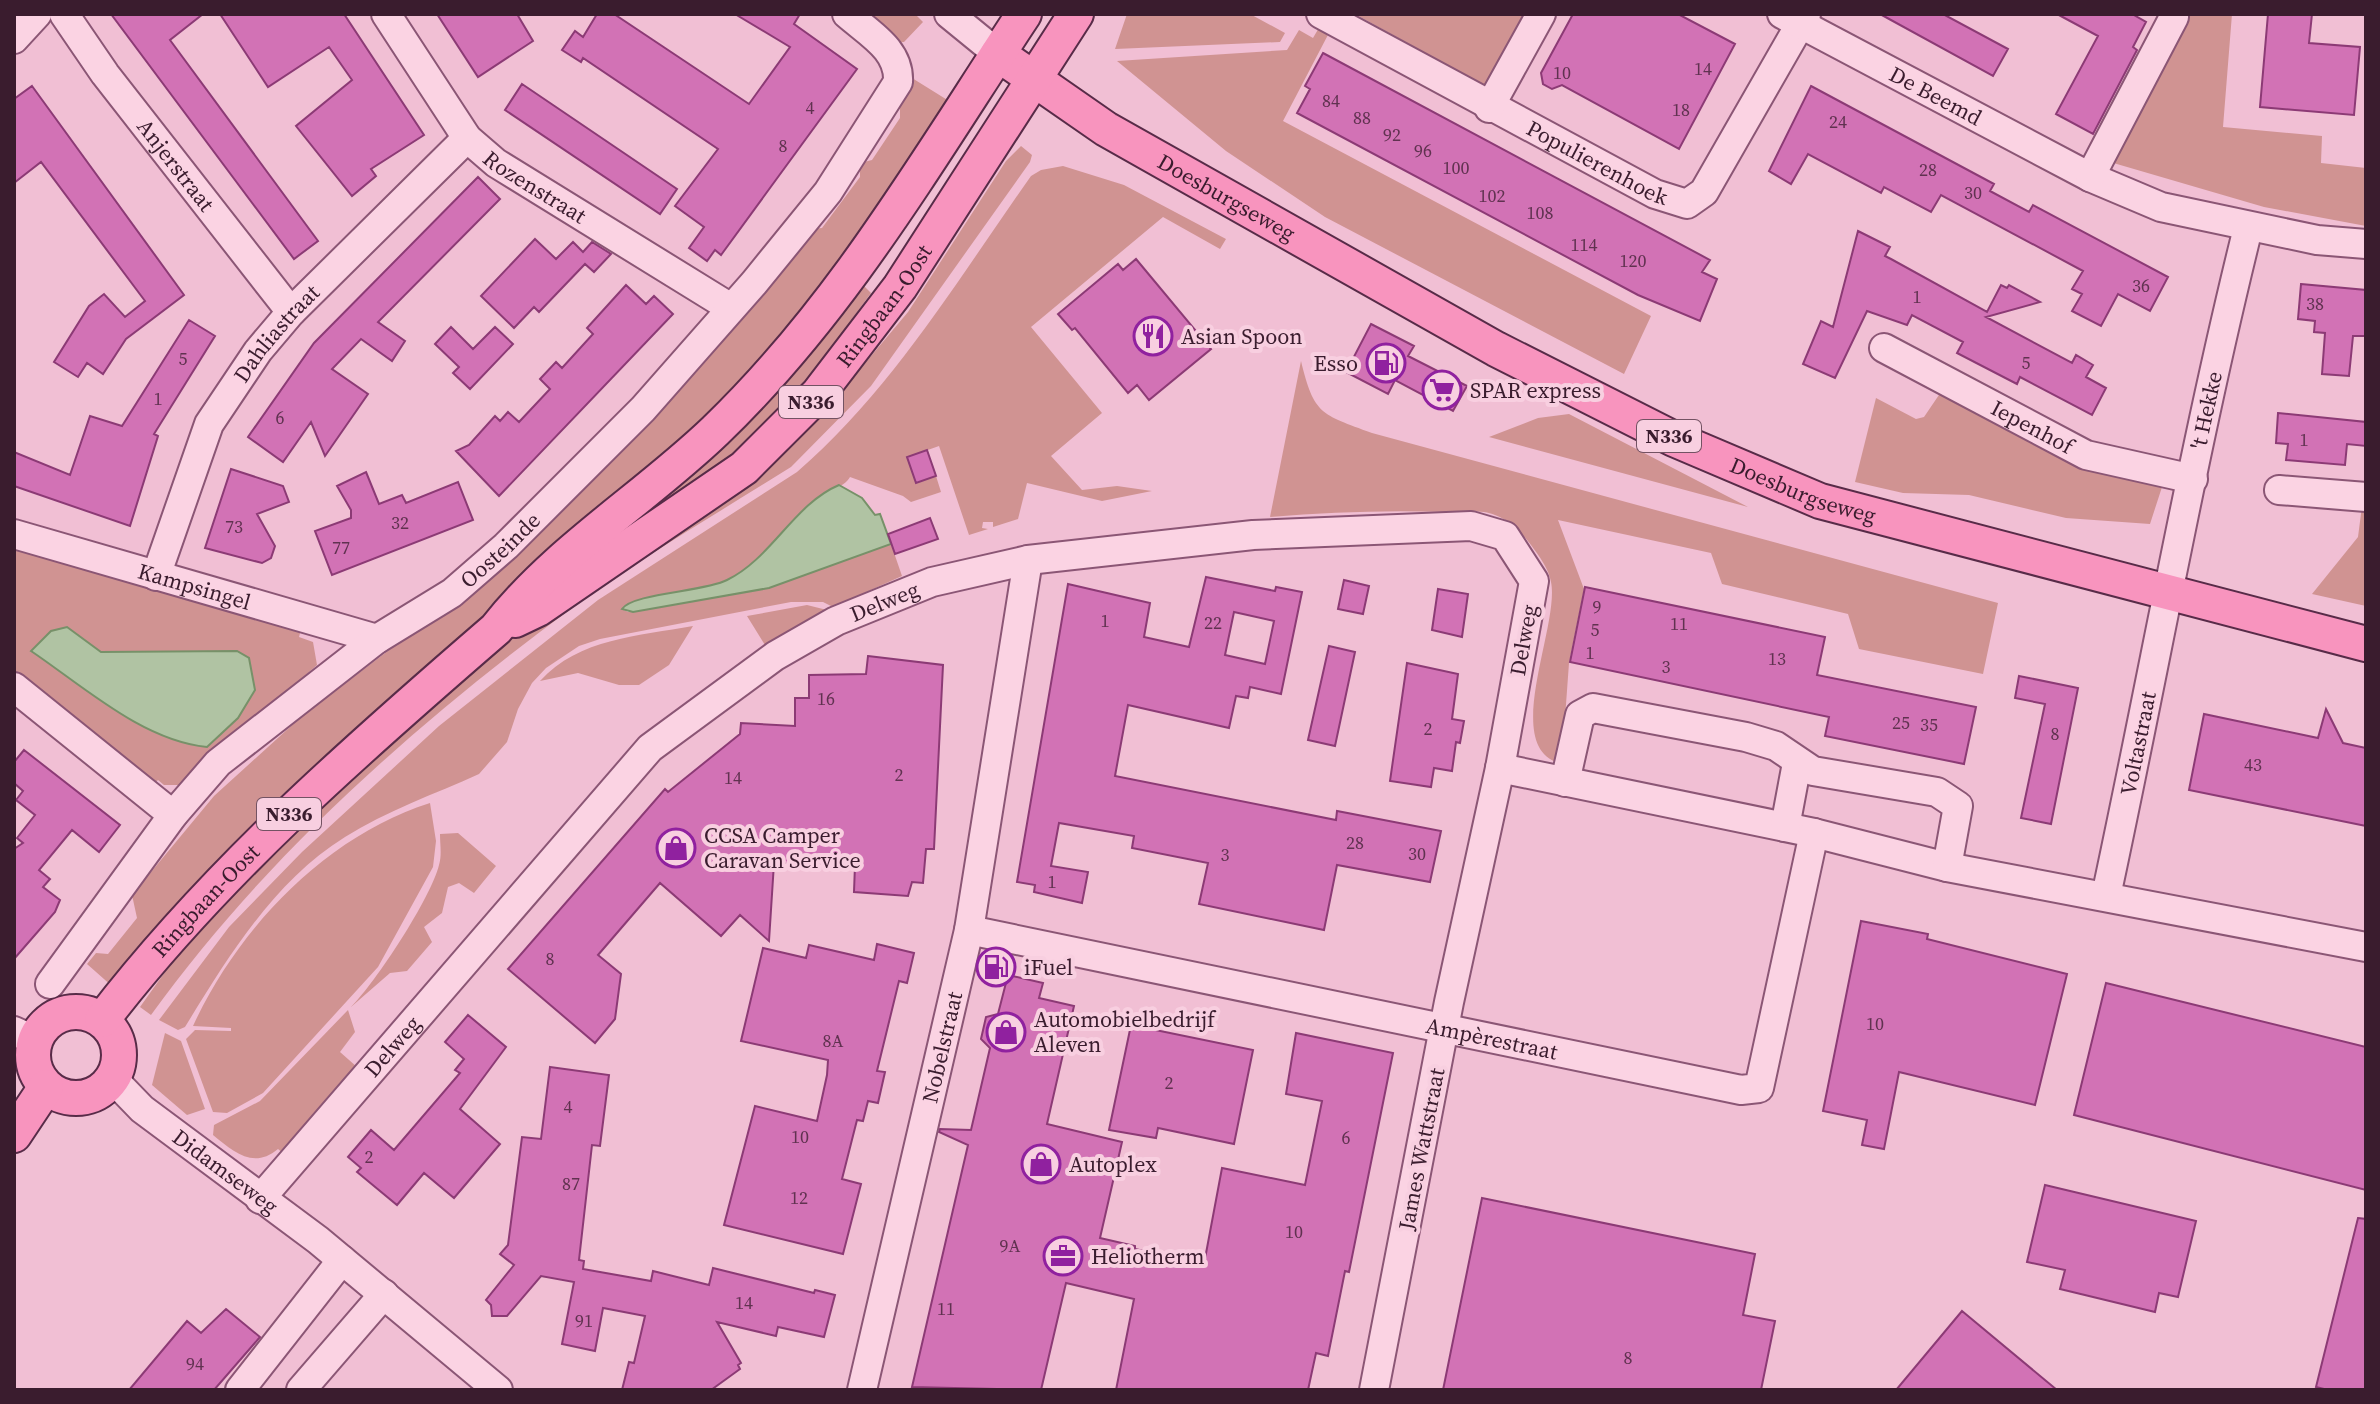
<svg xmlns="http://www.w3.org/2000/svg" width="2380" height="1404" viewBox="0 0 2380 1404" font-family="'Source Serif 4',serif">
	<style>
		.green { fill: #d09392; fill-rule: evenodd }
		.water { fill: #b0c3a3; stroke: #779169; stroke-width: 2 }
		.building { fill: #d272b5; stroke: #8c3a75; stroke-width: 2; fill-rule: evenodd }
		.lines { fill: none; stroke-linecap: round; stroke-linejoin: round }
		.minor-casing { stroke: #8b5675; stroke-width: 32 }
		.major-casing { stroke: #582b48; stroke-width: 38 }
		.minor { stroke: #fbd3e3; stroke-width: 28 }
		.major { stroke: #f894be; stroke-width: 34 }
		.labels { text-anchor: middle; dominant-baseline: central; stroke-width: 8; stroke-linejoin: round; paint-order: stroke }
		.number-label { font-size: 18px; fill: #603250 }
		.shield { fill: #f8cfe0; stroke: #735263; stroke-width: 2 }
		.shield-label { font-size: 20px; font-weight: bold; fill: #3a1c2e }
		.street-label { font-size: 22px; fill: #3a1c2e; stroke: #f8cfe0 }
		.poi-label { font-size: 22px; fill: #3a1c2e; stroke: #f8cfe0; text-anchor: start }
	</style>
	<rect width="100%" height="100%" fill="#f1bfd4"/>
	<path class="green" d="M870 14H915L923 22 904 42 891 43 875 29V18Z
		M1127 14H1250L1285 33 1280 42 1115 49Z
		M1355 14H1531L1493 85H1483Z
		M2183 14H2232L2223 127 2322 136 2321 163 2366 168V226L2264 207 2110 162Z
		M1320 26 1330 31 1283 121 1651 316 1624 374 1325 217 1226 151 1117 61 1287 50 1299 30 1313 38Z
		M912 78 949 101 860 241 755 371 113 987 87 964 96 953 108 954 137 918 132 895 214 796 301 717 418 628 811 229 822 228 860 177V163L872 160 900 118V103Z
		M1021 146 1032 155 1030 162 871 386 791 467C718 513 642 557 572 608 416 723 264 858 151 1015L140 1007 185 944 266 857 477 664 829 406 908 312 1006 161Z
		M1063 166 1124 185 1226 239 1220 249 1163 217 1031 327 1102 413 1051 456 1082 490 1117 486 1152 491 1102 501 1027 483 1018 519 993 527V522H983L982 528 988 529 969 535 939 446 908 457 916 482 936 476 941 492 911 502 903 496 850 477C845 487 825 492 815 500 782 530 750 579 705 589 686 593 632 595 622 609L628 612 769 588 891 544 902 576 833 607 823 602H791L600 639 579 646 546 668 532 683 518 709 507 742 479 774C435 794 386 811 345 837 274 881 228 957 185 1027L178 1030 159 1020 229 927 302 852 439 726 598 600 797 472C892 390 958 279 1031 176L1041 170Z
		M863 285 871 293 797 395 742 452 529 608Z
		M1301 361C1314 415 1321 414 1372 433L1998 603 1983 674 1859 649 1848 614 1722 584 1711 553 1558 520 1584 589 1569 663 1565 718 1559 739V763C1501 746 1560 626 1551 582 1549 569 1539 556 1531 545 1521 532 1511 521 1495 515 1482 509 1461 512 1446 512 1387 510 1330 512 1270 517Z
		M1943 389 2093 467 2162 487 2150 524 2066 518 1969 495 1903 493 1855 482 1876 398 1916 419 1924 417Z
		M1569 414 1748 507 1489 437 1538 418Z
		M2362 506H2366V606L2312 594 2358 537Z
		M14 540 301 629 299 637 313 642 317 665 181 785H164L158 780 153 785 14 671ZM67 627 101 652 237 651 117 710Z
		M807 605 827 610 765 645 747 616Z
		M693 626 669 665 639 685H619L578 673 540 681C579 638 639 636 693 626Z
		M430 803 436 841 433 867 378 967 263 1093 227 1113 213 1112 186 1039 195 1030 231 1031V1028L193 1026C238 928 326 836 430 803Z
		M458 833 496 866 474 893 459 883 448 887 442 913 424 927 432 942 407 971 390 973 351 1007C376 982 431 898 439 865 442 855 440 845 440 834Z
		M348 1010 355 1032 340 1052 357 1067 284 1154 278 1149C253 1170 233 1151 213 1135L214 1125 260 1101Z
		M165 1033 181 1041 205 1109 187 1115 152 1085Z"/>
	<path class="water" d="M839 485 862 498 875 515 880 514 891 544 769 588 633 612 622 609C633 593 704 592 727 580 771 559 794 504 839 485Z
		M67 627 101 652 237 651 249 658 255 690 238 718 207 747C143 741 83 686 31 651L51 631Z"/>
	<path class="building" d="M111 14H203L170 40 318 241 294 259Z
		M220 14H344L424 135 371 169 376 176 352 196 296 126 352 80 329 47 268 87Z
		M437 14H517L533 41 478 77Z
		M597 14H614L749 104 790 47 735 14H800L794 24 857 69 721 255 715 250 707 261 689 248 704 227 675 206 718 149 583 58 581 62 562 50 575 31 583 37Z
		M1573 14H1678L1735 44 1679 149 1562 85 1552 89 1543 84 1541 73Z
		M1880 14H1943L2008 49 1993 76Z
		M2057 14H2132L2146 22 2133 47 2137 50 2093 134 2056 114 2098 36Z
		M2268 14H2312L2309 43 2360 47 2354 115 2260 107Z
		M1323 53 1710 260 1702 272 1717 279 1700 321 1638 295 1297 113 1310 89 1305 86Z
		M522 84 677 189 660 214 505 110Z
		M32 86 184 295 126 339 103 374 87 363 78 377 54 362 89 306 104 294 125 317 145 301 41 162 14 183V99Z
		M1811 86 1994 184 1990 191 2029 212 2033 205 2168 277 2150 311 2118 294 2101 326 2072 311 2082 294 2072 289 2083 271 1941 195 1931 212 1884 187 1881 193 1808 154 1791 184 1769 171Z
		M478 177 500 199 378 322 405 341 392 361 361 339 332 369 368 394 325 456 311 422 283 462 248 437 314 343Z
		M1858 231 1890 247 1885 256 1891 259 1987 312 2001 285 2007 288 2009 285 2040 302 1986 317 2072 363 2076 355 2093 365 2086 377 2106 388 2092 415 2020 377 2017 384 1957 353 1963 342 1912 315 1907 325 1867 311 1835 378 1803 364 1821 321 1833 327Z
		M535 239 556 259 573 242 583 252 592 242 611 254 594 272 585 264 539 312 534 307 514 328 481 296Z
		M1136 259 1211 349 1149 400 1137 385 1128 393 1075 328 1072 330 1058 314 1118 264 1123 270Z
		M2301 284 2366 290V336H2353L2349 376 2322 374 2325 333 2314 332 2315 321 2298 319Z
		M626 285 646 304 654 296 673 314 499 496 456 451 469 445 495 416 500 421 508 412 519 422 550 389 540 379 556 362 562 368 593 334 587 328Z
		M189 320 215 336 154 434 158 436 130 526 14 486V452L70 475 90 416 122 426Z
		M1371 324 1414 346 1408 356 1467 386 1453 411 1395 380 1388 394 1346 372Z
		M451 327 473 349 495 327 513 344 470 389 453 373 459 367 435 344Z
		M2278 413 2366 422V446L2347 444 2345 465 2286 460 2288 444 2276 443Z
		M927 450 936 476 916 483 907 457Z
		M231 469 283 486 289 502 257 514 275 546 271 558 262 563 205 548Z
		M366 472 379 504 402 495 406 503 458 482 473 520 332 575 315 531 351 518V510L337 486Z
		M930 518 938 539 895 554 888 534Z
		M1206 577 1275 591 1276 587 1302 592 1281 694 1250 687 1248 698 1236 696 1229 728 1128 705 1115 776 1336 820 1337 811 1441 831 1430 882 1337 865 1324 930 1199 904 1208 863 1132 848 1134 836 1059 823 1051 866 1088 872 1082 903 1034 892 1035 885 1017 882 1068 584 1150 603 1144 637 1189 647ZM1234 612 1274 621 1265 664 1225 655Z
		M1344 580 1369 586 1363 614 1338 609Z
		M1585 587 1825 637 1817 675 1976 707 1964 764 1825 736 1829 717 1570 662Z
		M1438 589 1468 594 1462 637 1432 630Z
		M1329 646 1355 652 1335 746 1308 740Z
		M868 656 943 665 934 849H926L923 883 912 882 908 896 854 892 855 865 774 863 769 941 740 915 721 936 660 883 598 955 621 974 615 1019 595 1043 508 969 665 789 668 792 740 734 741 723 795 726V698H809V675L866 674Z
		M1407 663 1458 674 1452 719 1464 721 1460 743 1456 742 1452 771 1434 768 1431 787 1390 781Z
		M2019 676 2078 688 2051 824 2021 818 2045 704 2015 698Z
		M2326 709 2343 743 2366 748V826L2189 790 2204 714 2318 738Z
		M24 750 120 825 99 852 72 830 39 870 50 879 43 887 60 900 55 912 14 959V849L23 843 17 838 35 815 16 800 23 791 14 783V762Z
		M1861 921 1928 934 1927 939 2067 974 2035 1105 1899 1072 1884 1149 1862 1145 1867 1120 1823 1111Z
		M877 944 914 953 907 983 899 981 877 1071 885 1072 878 1103 868 1101 863 1121 857 1120 842 1179 861 1184 843 1254 724 1225 755 1106 817 1121 827 1075 828 1060 741 1041 763 948 806 958 809 945 874 960Z
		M1008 975 1043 983 1039 998 1074 1006 1047 1124 1122 1142 1100 1238 1135 1246V1249L1204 1264 1222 1168 1305 1185 1322 1101 1286 1094 1296 1033 1393 1053 1349 1272 1345 1271 1328 1356 1316 1353 1308 1390H1116L1134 1299 1066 1283 1041 1390 912 1387 968 1145 939 1132 940 1129 971 1130 990 1048 981 1039 986 1017 998 1014Z
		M2106 983 2366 1047V1190L2074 1115Z
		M468 1015 506 1047 460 1109 500 1144 454 1198 424 1173 397 1205 357 1172 361 1168 348 1157 371 1130 394 1150 460 1073 455 1070 464 1059 445 1042Z
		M1131 1025 1253 1050 1234 1144 1158 1128 1156 1138 1109 1130Z
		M550 1067 609 1075 600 1146 592 1145 579 1260 584 1261 583 1269 651 1281 653 1271 709 1285 713 1268 814 1293 815 1290 835 1295 824 1337 778 1327 776 1336 717 1322 741 1363 738 1365 740 1369 711 1390H622L629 1362 634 1363 645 1316 603 1308 595 1351 562 1344 574 1282 541 1276 507 1316H492L491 1305 486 1300 514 1265 500 1254 508 1245 522 1137 541 1139Z
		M2045 1185 2196 1221 2178 1297 2159 1293 2155 1312 2060 1289 2065 1270 2027 1262Z
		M1482 1198 1755 1254 1743 1315 1775 1321 1761 1390H1443Z
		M2358 1218 2366 1219V1390H2328L2316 1387Z
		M226 1309 260 1337 214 1390H129L187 1321 201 1333Z
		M1962 1311 2057 1390H1896Z"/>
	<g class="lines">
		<defs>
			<g id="minor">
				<path id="s1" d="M64 14 105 74 291 312"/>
				<path id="s2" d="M386 14 467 138 496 163 731 308"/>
				<path d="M949 14 998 54"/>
				<path id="s3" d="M1321 14 1655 194 1687 204 1704 192 1806 14"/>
				<path id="s4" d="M1782 14 2090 177 2161 207 2317 240 2366 244"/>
				<path d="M14 39 37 14"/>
				<path d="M1489 108 1541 14"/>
				<path d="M2090 177 2174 17"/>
				<path id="s5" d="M1884 348 2086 455 2193 479"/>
				<path d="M2279 490 2366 497"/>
				<path id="s6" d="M14 534 377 639"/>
				<path id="s7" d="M156 576 209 424 258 351 291 312 467 138"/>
				<path d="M14 687 173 815"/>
				<path d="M1500 768 1814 833 1947 867 2366 947"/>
				<path d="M1565 782 1580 715 1593 708 1746 737 1776 746 1813 771 1937 792 1958 806 1947 867"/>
				<path d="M1785 827 1797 763"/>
				<path id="s8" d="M2106 896C2154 673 2193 449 2248 228"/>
				<path id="s9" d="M969 930 1741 1090 1759 1088 1814 833"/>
				<path id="s10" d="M50 984 173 815 218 763 377 639 452 593 506 546 643 409 754 283 828 192 898 82C900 50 870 34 847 14"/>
				<path d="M14 1031 34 1040"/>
				<path id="s11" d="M113 1079 142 1109 318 1240 498 1390"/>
				<path id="s12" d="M260 1199 650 748 775 656 836 621 932 582 1028 560 1253 535 1471 526 1505 536 1534 581 1500 768 1449 1002 1374 1390"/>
				<path d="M240 1390 342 1260"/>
				<path d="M301 1390 384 1294"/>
				<path id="s13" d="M862 1390 969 930 1028 560"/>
			</g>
			<g id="major">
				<path id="s14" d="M998 54 1106 129 1496 349 1674 439 1820 501 2366 644"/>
				<path id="s15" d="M515 620 538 609 744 468 818 394 900 287 1076 14"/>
				<circle cx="76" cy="1055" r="43"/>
				<path id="s16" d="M102 1020C215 873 357 749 496 629 557 551 644 499 715 431 842 309 928 159 1024 14"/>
				<path d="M14 1135 46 1087"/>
			</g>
		</defs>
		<use href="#minor" class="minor-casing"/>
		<use href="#major" class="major-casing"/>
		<use href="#minor" class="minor"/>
		<use href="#major" class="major"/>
	</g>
	<defs>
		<symbol id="restaurant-ring" viewBox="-11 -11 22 22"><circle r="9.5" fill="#f8cfe0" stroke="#90219f" stroke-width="1.5"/><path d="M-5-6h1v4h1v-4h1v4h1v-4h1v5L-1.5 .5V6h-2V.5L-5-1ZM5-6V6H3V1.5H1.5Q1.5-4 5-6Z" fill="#90219f"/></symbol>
		<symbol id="fuel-ring" viewBox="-11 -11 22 22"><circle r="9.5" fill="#f8cfe0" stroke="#90219f" stroke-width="1.5"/><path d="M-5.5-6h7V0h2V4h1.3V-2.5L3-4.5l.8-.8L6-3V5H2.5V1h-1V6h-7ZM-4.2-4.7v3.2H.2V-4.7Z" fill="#90219f"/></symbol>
		<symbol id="supermarket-ring" viewBox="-11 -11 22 22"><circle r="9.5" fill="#f8cfe0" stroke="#90219f" stroke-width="1.5"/><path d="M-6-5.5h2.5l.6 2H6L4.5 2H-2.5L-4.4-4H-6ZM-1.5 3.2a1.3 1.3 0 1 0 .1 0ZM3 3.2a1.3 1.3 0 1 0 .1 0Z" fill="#90219f"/></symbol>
		<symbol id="shop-ring" viewBox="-11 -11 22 22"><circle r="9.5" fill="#f8cfe0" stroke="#90219f" stroke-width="1.5"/><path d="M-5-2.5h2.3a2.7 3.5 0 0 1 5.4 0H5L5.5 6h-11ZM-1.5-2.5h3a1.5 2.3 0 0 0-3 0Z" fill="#90219f"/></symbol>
		<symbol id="office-ring" viewBox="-11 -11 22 22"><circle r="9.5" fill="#f8cfe0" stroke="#90219f" stroke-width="1.5"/><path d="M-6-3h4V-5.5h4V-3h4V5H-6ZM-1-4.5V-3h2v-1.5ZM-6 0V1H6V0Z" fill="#90219f"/></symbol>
	</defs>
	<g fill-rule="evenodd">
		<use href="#restaurant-ring" x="1131" y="314" width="44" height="44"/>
		<use href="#fuel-ring" x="1364" y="341" width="44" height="44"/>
		<use href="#supermarket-ring" x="1420" y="368" width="44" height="44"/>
		<use href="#shop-ring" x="654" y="826" width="44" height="44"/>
		<use href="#fuel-ring" x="974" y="945" width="44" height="44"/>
		<use href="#shop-ring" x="984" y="1010" width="44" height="44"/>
		<use href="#shop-ring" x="1019" y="1142" width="44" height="44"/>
		<use href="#office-ring" x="1041" y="1234" width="44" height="44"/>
	</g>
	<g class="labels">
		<g class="number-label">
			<text x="1703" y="68">14</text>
			<text x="1562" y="72">10</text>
			<text x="1331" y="100">84</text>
			<text x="810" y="107">4</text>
			<text x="1681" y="109">18</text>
			<text x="1362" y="117">88</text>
			<text x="1838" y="121">24</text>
			<text x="1392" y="134">92</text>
			<text x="783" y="145">8</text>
			<text x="1423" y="150">96</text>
			<text x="1456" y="167">100</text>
			<text x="1928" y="169">28</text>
			<text x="1973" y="192">30</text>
			<text x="1492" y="195">102</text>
			<text x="1540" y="212">108</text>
			<text x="1584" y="244">114</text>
			<text x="1633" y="260">120</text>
			<text x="2141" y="285">36</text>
			<text x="1917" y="296">1</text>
			<text x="2315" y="303">38</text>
			<text x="183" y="358">5</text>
			<text x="2026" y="362">5</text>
			<text x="158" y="398">1</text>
			<text x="280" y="417">6</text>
			<text x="2304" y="439">1</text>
			<text x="400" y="522">32</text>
			<text x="234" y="526">73</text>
			<text x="341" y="547">77</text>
			<text x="1597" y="606">9</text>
			<text x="1105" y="620">1</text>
			<text x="1213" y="622">22</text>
			<text x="1679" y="623">11</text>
			<text x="1595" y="629">5</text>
			<text x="1590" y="652">1</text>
			<text x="1777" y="658">13</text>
			<text x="1666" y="666">3</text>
			<text x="826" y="698">16</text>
			<text x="1901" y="722">25</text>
			<text x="1929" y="724">35</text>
			<text x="1428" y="728">2</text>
			<text x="2055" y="733">8</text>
			<text x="2253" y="764">43</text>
			<text x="899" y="774">2</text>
			<text x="733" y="777">14</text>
			<text x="1355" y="842">28</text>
			<text x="1417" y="853">30</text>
			<text x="1225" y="854">3</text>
			<text x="1052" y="881">1</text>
			<text x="550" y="958">8</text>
			<text x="1875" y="1023">10</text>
			<text x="833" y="1040">8A</text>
			<text x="1169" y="1082">2</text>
			<text x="568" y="1106">4</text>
			<text x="800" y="1136">10</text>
			<text x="1346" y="1137">6</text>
			<text x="369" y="1156">2</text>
			<text x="571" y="1183">87</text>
			<text x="799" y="1197">12</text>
			<text x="1294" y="1231">10</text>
			<text x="1010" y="1245">9A</text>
			<text x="744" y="1302">14</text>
			<text x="946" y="1308">11</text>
			<text x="584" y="1320">91</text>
			<text x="1628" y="1357">8</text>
			<text x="195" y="1363">94</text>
		</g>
		<g class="shield">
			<rect x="779" y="386" width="64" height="32" rx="6"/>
			<rect x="1637" y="420" width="64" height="32" rx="6"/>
			<rect x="257" y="798" width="64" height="32" rx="6"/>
		</g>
		<g class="shield-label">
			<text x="811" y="402">N336</text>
			<text x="1669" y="436">N336</text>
			<text x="289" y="814">N336</text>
		</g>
		<g class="street-label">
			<text stroke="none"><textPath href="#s4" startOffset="174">De Beemd</textPath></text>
			<text stroke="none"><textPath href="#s3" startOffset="314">Populierenhoek</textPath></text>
			<text stroke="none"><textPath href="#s1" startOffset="188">Anjerstraat</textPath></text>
			<text stroke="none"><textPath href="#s2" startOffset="232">Rozenstraat</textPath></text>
			<text stroke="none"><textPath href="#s14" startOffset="270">Doesburgseweg</textPath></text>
			<text stroke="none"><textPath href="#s15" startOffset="490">Ringbaan-Oost</textPath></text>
			<text stroke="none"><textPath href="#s7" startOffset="274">Dahliastraat</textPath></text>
			<text stroke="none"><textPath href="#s8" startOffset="496">'t Hekke</textPath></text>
			<text stroke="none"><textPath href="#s5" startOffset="168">Iepenhof</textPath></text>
			<text stroke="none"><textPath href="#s14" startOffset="918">Doesburgseweg</textPath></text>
			<text stroke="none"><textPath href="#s10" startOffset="632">Oosteinde</textPath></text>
			<text stroke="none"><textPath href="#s6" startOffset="188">Kampsingel</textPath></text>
			<text stroke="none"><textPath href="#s12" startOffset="874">Delweg</textPath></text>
			<text transform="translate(1523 640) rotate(-80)">Delweg</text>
			<text stroke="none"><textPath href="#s8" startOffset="156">Voltastraat</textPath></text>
			<text stroke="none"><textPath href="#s16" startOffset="158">Ringbaan-Oost</textPath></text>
			<text stroke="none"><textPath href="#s9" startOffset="534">Ampèrestraat</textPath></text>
			<text stroke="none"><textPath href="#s12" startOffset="202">Delweg</textPath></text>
			<text stroke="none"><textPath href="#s13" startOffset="352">Nobelstraat</textPath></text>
			<text transform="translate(1421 1149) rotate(-79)">James Wattstraat</text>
			<text stroke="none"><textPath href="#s11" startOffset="146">Didamseweg</textPath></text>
		</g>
		<g class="poi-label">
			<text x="1181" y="336">Asian Spoon</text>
			<text x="1358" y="363" text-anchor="end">Esso</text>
			<text x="1470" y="390">SPAR express</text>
			<text x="704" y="835">CCSA Camper<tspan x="704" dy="25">Caravan Service</tspan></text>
			<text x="1024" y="967">iFuel</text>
			<text x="1034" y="1019">Automobielbedrijf<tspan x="1034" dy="25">Aleven</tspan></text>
			<text x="1069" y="1164">Autoplex</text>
			<text x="1091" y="1256">Heliotherm</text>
		</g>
	</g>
	<rect width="2380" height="1404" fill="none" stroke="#3a1c2e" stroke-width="32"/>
</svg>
